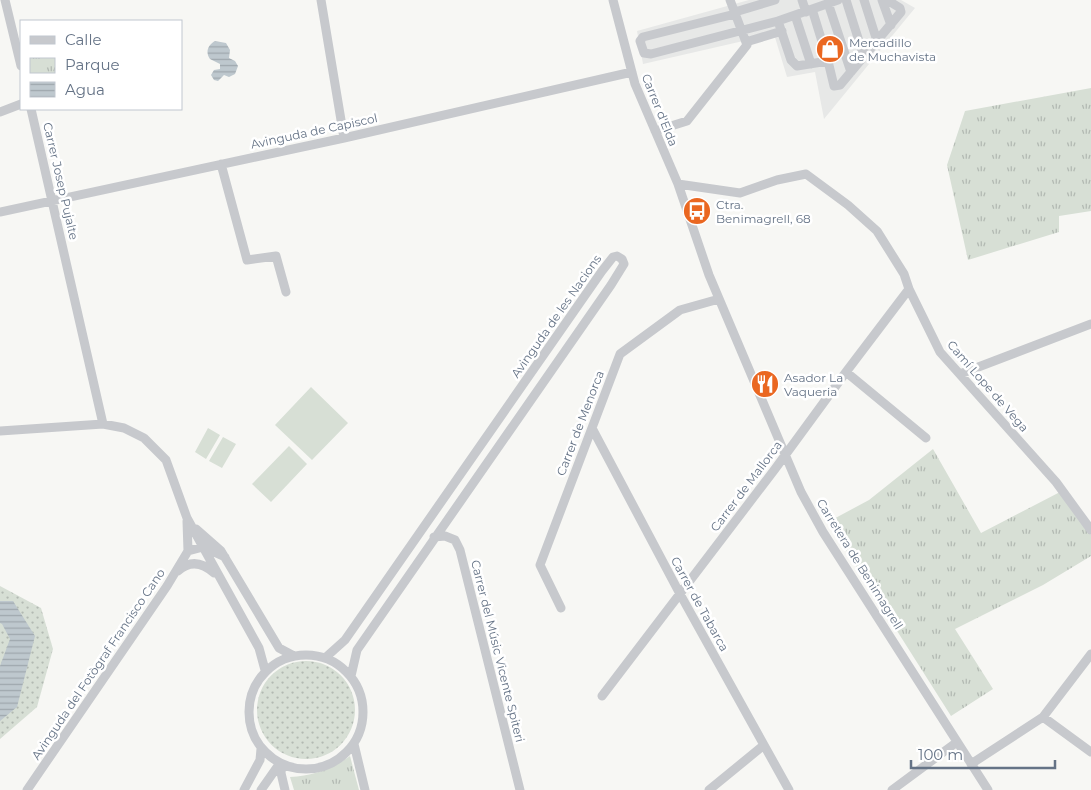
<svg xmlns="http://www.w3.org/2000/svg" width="1091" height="790" viewBox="0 0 1091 790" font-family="Montserrat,sans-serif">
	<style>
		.built { fill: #e7e8e7 }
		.grass { fill: url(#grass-dots) }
		.park { fill: url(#park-tufts) }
		.garden { fill: #d7dfd5 }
		.water { fill: url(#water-rules) }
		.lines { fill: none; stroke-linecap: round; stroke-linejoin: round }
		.minor { stroke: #c7c9cd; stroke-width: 9 }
		.labels { text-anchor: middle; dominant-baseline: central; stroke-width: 5; stroke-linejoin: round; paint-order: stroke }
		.poi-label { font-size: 12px; fill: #657386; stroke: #fff; text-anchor: start }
		.street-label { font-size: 12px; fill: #657386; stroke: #fff }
	</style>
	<defs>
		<pattern id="grass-dots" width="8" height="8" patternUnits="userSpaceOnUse" patternTransform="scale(1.25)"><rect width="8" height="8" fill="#d7dfd5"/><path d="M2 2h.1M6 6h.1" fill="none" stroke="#b2b9b2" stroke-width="1.8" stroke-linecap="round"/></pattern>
		<pattern id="park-tufts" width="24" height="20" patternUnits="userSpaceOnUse" patternTransform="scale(1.25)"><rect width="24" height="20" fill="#d7dfd5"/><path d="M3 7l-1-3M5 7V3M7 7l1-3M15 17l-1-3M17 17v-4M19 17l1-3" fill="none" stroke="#b2b9b2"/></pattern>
		<pattern id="water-rules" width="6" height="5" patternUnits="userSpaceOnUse" patternTransform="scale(1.25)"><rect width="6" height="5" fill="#bec8ce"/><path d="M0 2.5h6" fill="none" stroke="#9ea7ad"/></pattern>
	</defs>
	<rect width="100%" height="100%" fill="#f7f7f4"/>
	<path class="built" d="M749 0H901L915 8 824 119 815 72 787 77 774 34 643 64 637 31Z"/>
	<path class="grass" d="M0 586 41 608 53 649 37 707 0 739Z
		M257 710a49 49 0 1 1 98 0a49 49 0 1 1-98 0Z"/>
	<path class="park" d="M1091 88V211L1059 216V232L968 260 947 165 965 111Z
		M933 449 981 533 1060 492 1091 535V556L1043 585 955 629 993 689 951 716 828 522 869 500Z
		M350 756 359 790H294L290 777C313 776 332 769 350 756Z"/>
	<path class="garden" d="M311 387 348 423 312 460 275 425Z
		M208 428 220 435 206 459 195 452Z
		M223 437 236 444 222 468 209 461Z
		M289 446 307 464 271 502 252 484Z"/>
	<path class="water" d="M215 41 226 43 230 50 229 58 235 61 238 66 235 74 229 77 224 75 218 81 214 80 211 75 214 70 220 69V64L210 59C205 52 208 45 215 41Z
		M0 601H13L35 636 17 707 0 721V666L10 639 2 624 0 623Z"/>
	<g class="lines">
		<path class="minor" d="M5 0 21 66
			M321 0 344 138
			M613 0 635 84 678 184 709 275 801 492 823 532 988 790
			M802 0 806 12
			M846 0 864 57
			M864 0 877 41
			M882 0 891 25
			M828 3 851 72
			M812 9 828 61
			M735 12 775 0
			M735 14 643 37 640 41 644 53 651 54 778 21 791 60 797 66 828 61 834 86 840 85 901 12 900 8 887 0
			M795 15 811 64
			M778 21 838 0
			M746 42 782 31
			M31 109 103 424
			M0 112 21 104
			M655 131 687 121 747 45 730 0
			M221 164 247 260 276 256 286 292
			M678 184 740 193 777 180 806 174 848 205 877 231 904 274 909 289 940 352 1056 482 1091 530
			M0 212 344 138 632 72
			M846 372 926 438
			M960 374 1091 324
			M592 428 680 594 789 790
			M0 431 103 424 124 428 144 438 166 460 187 518 259 648 265 670
			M187 521 188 551
			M196 529 221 551 279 648 294 656
			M434 537 445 536 455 540 460 550 520 790
			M178 571C190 560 202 562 214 573
			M561 608 540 565 620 354 680 310 719 299
			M249 712a57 57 0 1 1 114 0a57 57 0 1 1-114 0Z
			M325 658 345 640 602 271 613 257 617 256 622 259 624 264 611 285 357 650 351 676
			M602 696 775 469 846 372 909 289
			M1043 717 1091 752
			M354 744 365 790
			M282 764 281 773 285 790
			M971 764 1043 717 1091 654
			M27 790 167 586 188 551 203 547 225 557
			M244 790 260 760 261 749
			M261 790 280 763
			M709 790 764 745
			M892 790 957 742"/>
	</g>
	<defs>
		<symbol id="shop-disc" viewBox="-11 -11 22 22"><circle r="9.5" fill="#ea6721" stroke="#fff"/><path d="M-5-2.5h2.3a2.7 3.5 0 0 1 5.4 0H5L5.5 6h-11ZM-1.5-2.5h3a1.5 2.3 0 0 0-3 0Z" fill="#fff"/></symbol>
		<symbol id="bus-disc" viewBox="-11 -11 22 22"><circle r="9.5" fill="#ea6721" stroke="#fff"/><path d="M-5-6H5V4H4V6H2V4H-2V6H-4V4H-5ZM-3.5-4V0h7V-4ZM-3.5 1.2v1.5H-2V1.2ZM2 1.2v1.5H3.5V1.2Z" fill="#fff"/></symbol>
		<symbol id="restaurant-disc" viewBox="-11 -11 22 22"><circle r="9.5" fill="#ea6721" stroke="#fff"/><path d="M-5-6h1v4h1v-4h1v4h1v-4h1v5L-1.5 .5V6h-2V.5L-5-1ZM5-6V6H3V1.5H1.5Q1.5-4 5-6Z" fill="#fff"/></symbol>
	</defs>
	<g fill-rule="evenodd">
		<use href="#shop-disc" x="814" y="33" width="32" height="32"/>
		<use href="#bus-disc" x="681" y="195" width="32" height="32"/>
		<use href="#restaurant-disc" x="749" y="368" width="32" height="32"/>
	</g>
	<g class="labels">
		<g class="poi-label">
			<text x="849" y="42">Mercadillo<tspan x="849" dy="14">de Muchavista</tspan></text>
			<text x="716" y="204">Ctra.<tspan x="716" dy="14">Benimagrell, 68</tspan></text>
			<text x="784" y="377">Asador La<tspan x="784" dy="14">Vaqueria</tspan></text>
		</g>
		<g class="street-label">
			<text transform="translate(660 110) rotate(68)">Carrer d'Elda</text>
			<text transform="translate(314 131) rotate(-12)">Avinguda de Capiscol</text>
			<text transform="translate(61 181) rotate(77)">Carrer Josep Pujalte</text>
			<text transform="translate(556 316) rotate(-55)">Avinguda de les Nacions</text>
			<text transform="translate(988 386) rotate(49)">Camí Lope de Vega</text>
			<text transform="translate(580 423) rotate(-69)">Carrer de Menorca</text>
			<text transform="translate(746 486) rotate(-53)">Carrer de Mallorca</text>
			<text transform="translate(860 564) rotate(58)">Carretera de Benimagrell</text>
			<text transform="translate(700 604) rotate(61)">Carrer de Tabarca</text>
			<text transform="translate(498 651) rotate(76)">Carrer del Músic Vicente Spiteri</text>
			<text transform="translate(98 664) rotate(-56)">Avinguda del Fotògraf Francisco Cano</text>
		</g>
	</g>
	<rect x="20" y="20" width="162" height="90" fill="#ffffff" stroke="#c1c7cf"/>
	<rect x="30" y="36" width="25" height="8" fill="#c7c9cd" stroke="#c1c7cf"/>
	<text x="65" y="45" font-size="15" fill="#657386">Calle</text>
	<rect x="30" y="58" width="25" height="15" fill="url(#park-tufts)" stroke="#c1c7cf"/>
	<text x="65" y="70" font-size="15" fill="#657386">Parque</text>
	<rect x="30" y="82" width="25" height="15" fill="url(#water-rules)" stroke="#c1c7cf"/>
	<text x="65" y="95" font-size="15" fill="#657386">Agua</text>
	<path d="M911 760v8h144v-8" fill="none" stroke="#657386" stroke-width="2.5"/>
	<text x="918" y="760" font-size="15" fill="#657386" stroke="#ffffff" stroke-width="4" paint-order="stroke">100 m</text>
</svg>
